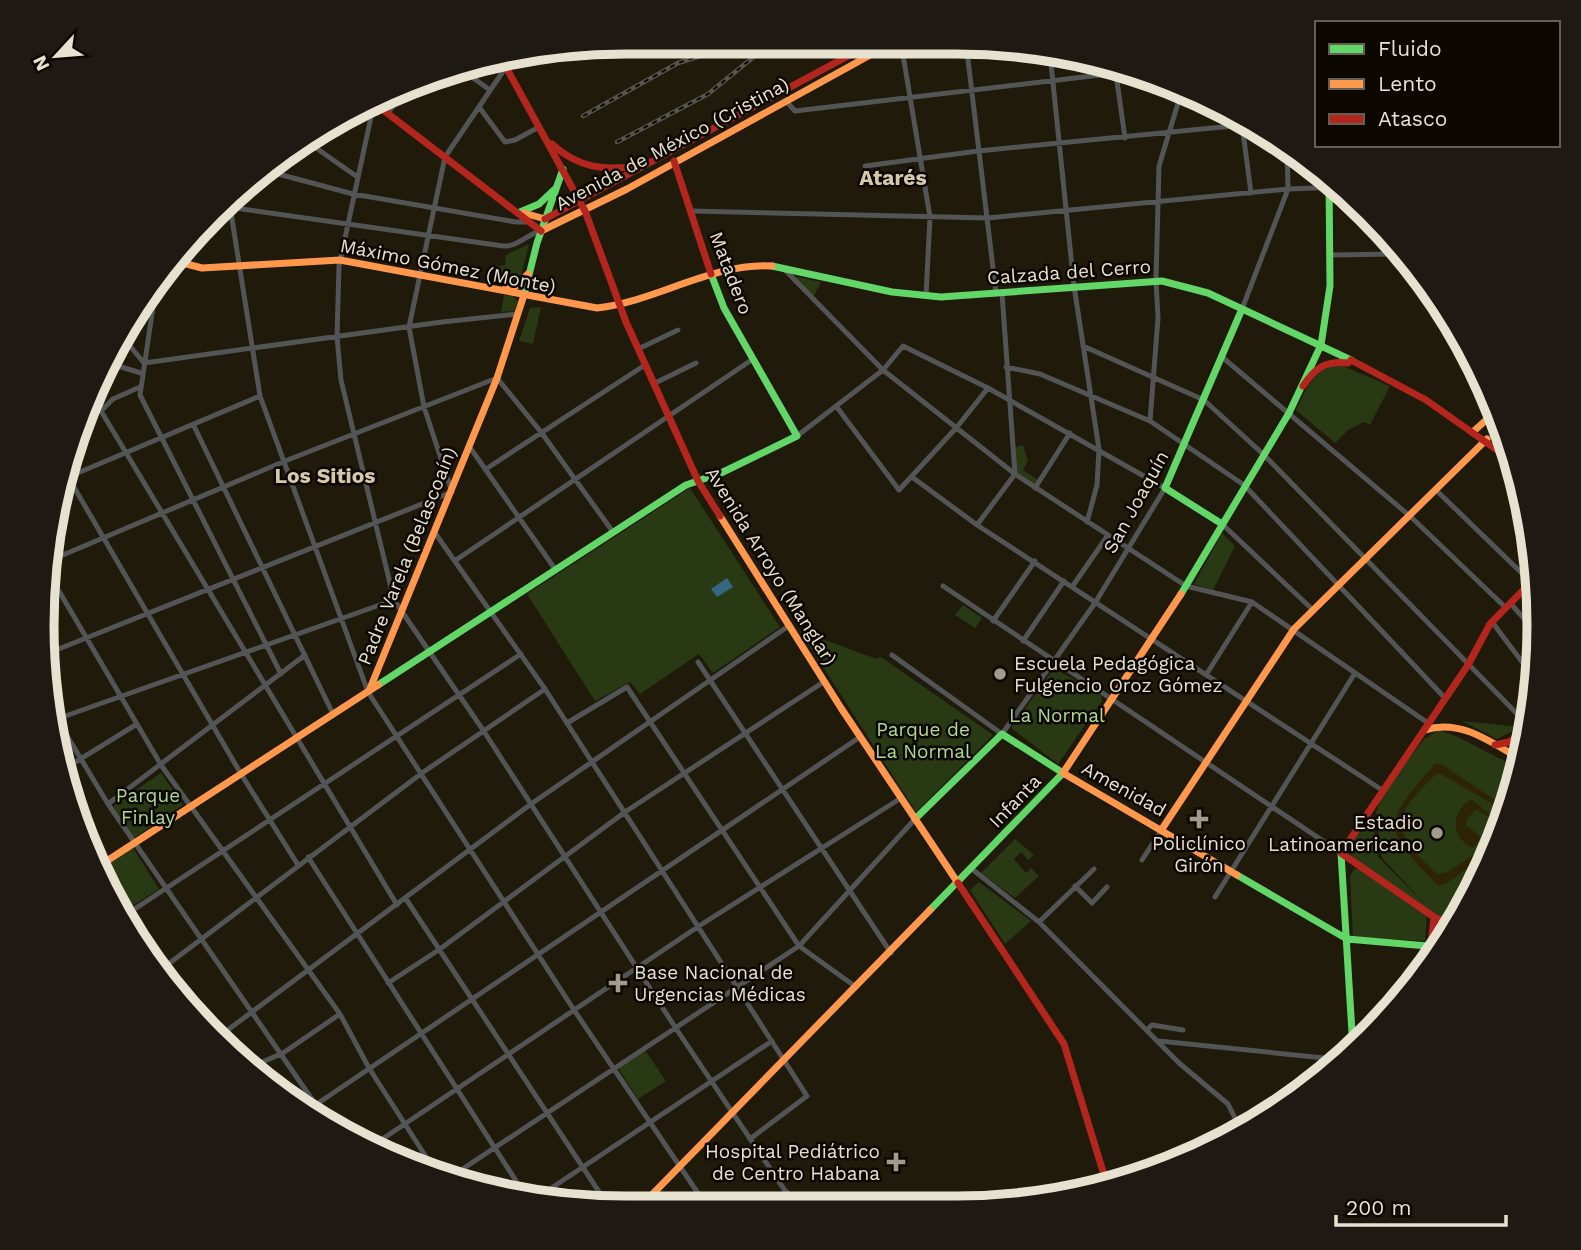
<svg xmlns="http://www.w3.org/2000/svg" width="1581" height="1250" viewBox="0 0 1581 1250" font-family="'Work Sans',sans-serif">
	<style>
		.green { fill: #283913 }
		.sand { fill: #2c2405; fill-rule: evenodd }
		.water { fill: #376683 }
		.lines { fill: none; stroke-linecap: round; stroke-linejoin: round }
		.street { stroke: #525455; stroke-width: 5 }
		.fast { stroke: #63d668; stroke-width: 7 }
		.slow { stroke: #ff974d; stroke-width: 7 }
		.jam { stroke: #b3261e; stroke-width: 7 }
		.rail-casing { stroke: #56544e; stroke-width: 4.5 }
		.rail { stroke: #0c0801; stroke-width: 2; stroke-dasharray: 5; stroke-linecap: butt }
		.poi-dot { fill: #a19b8b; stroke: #0c0801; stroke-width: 2.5 }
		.labels { text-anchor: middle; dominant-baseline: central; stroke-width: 5; stroke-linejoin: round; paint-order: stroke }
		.street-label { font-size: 19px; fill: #e7e1d0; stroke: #0c0801 }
		.poi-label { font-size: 19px; fill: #e7e1d0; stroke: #0c0801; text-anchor: start }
		.park-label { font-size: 19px; fill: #b1d98f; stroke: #0c0801 }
		.neighbourhood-label { font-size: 21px; font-weight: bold; fill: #d4c9a8; stroke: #0c0801 }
		.rim { fill: none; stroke: #e7e1d0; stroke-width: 9 }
	</style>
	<rect width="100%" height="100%" fill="#1f1a0a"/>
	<path class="green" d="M529 244 521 277 512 283 492 284 495 267 505 265 506 255Z
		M793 276 821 282 813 298Z
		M504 295 513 296 518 301 515 311 501 312Z
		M541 307 533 344 519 341 530 308Z
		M1338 364 1390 386 1370 425 1364 422 1348 430 1335 443 1296 410C1307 389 1313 369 1338 364Z
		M1023 445 1028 461 1023 470 1038 480 1035 485 1015 471 1013 448Z
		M690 488 780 627 713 673 699 654 640 694 630 682 595 701 527 594Z
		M1222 533 1235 546 1213 590 1194 584Z
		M963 605 982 618 975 628 955 615Z
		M800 631 877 659 881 657 993 735 916 812Z
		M1054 668 1101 696 1102 701 1058 764 1011 728Z
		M1462 721 1521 727 1497 739Z
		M1439 730 1456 736 1520 769 1479 883 1456 919C1435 922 1373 871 1352 857L1348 847 1371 812 1378 857 1426 905 1382 858 1376 813 1382 794 1424 739Z
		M161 773 183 805 134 838 113 806Z
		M1015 839 1034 855 1028 860 1021 852 1014 859 1026 873 1031 868 1039 876 1015 898 981 873Z
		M133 848 159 889 119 914 101 869Z
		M1354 869H1361L1427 916 1425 941 1353 937 1350 876Z
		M979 882 1031 921 1005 944 970 890Z
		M645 1050 666 1081 638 1099 618 1068Z"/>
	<path class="sand" d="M1435 764H1441L1507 808 1504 816 1491 803 1439 773C1430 778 1423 788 1415 796 1385 829 1413 850 1437 874L1448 872 1495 840 1490 853 1444 885H1438C1381 827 1382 824 1435 764Z
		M1471 799 1499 822 1473 848C1450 837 1450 813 1471 799ZM1476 809 1492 820 1481 837 1466 825V820Z"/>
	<path class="water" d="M727 578 733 587 717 597 711 589Z"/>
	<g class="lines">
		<path class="street" d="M901 43 930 217 926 296
			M966 43 996 293
			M1050 54 1074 286 1099 449 1097 485 1087 522
			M1115 67 1125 138
			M459 68 490 90
			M786 101 795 111 1134 71
			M374 103 339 266 337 337 341 380 394 600 483 730 675 1027 796 1207
			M479 107 505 142 515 140 539 127
			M387 114 406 90
			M1241 117 1251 193
			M306 141 356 176
			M865 166 978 151 1253 124
			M267 171 353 194 516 222H531
			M229 200 260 396 368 692 574 1010 708 1208
			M221 206 503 246C518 247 527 234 541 231
			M692 211 988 218 1288 189 1340 187
			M1331 255 1396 254
			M784 269 883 370 1015 474 1186 586 1252 602 1428 723
			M156 287 140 395 281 674
			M1242 309 1288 189 1287 148
			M120 334 144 363 442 322 518 314
			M1083 346 1204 400 1263 454 1528 725
			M638 349 678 330
			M1222 357 1411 517 1506 608
			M108 363 141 373
			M1006 367 1040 374 1150 421 1244 485 1444 697
			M653 384 696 363
			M140 387 113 399 101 411 397 905
			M836 406 899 490 957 427 988 388
			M1150 421 1158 318 1156 280 1159 166 1182 90
			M193 424 333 714
			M797 436 883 370 903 346 988 388 1165 488 1095 603 1002 734 892 655
			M469 446 555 569
			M486 469 645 365
			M64 470 241 774 298 865
			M912 477 977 525 1382 790
			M61 480 260 396
			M1035 488 1070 433
			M1437 491 1535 586
			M1222 524 1313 610
			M977 525 1015 474 1002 293
			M435 533 545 689 807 1096 750 1139
			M51 560 285 461 497 378 541 432 613 532
			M456 560 753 359
			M49 574 161 765 340 1014 369 1068 437 1174
			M943 586 1341 853
			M1072 587 1108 535
			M1510 603 1537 633
			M993 621 1035 561
			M1492 622 1535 679
			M1023 641 1064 581
			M46 654 452 492 424 407 409 327 445 157 506 67
			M698 662 891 953
			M1206 675 1252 602
			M54 714 108 804 327 1121
			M54 720 394 600
			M567 723 627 687 799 946 856 987
			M61 771 137 724
			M108 804 305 655
			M308 857 527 1198
			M1142 860 1162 829
			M972 869 1039 922 1179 1063 1228 1104 1242 1132
			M1075 886 1092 903 1107 887
			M1215 897 1355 673
			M406 899 609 1207
			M121 918 521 654
			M1039 922 1094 869
			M159 971 422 773 545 689
			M388 983 440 949 625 812 825 681
			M1147 1030 1152 1025 1183 1030
			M1352 1035 1389 1007
			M217 1038 531 804 790 625
			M1159 1041 1344 1060
			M249 1068 283 1053 340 1014
			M308 1110 860 737
			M372 1146 699 926 901 798
			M449 1178 799 946 915 819
			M535 1199 772 1041
			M762 1208 787 1192"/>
		<path class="fast" d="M520 212 539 204 556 188
			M772 266 892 292 941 297 1162 281 1208 293 1351 360
			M524 295 537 243 563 169
			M1222 524 1165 488 1242 309
			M1181 594 1289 413 1321 345 1330 286 1329 179
			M378 685 686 485 721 473 797 436 724 308 711 274
			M915 819 1002 734 1063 773 930 910
			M1341 853 1353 1049
			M1237 875 1347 939 1439 947"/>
		<path class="slow" d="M524 213 545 219
			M541 231 627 189 892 43
			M175 261 202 268 340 260 597 308C658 301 710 263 772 266
			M505 289 516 286 528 274
			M1475 430 1496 411
			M720 516 841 708 958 883
			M1181 594 1063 773 1237 875
			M369 691 497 378 524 295
			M1425 730C1460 718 1492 743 1522 760
			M1162 829 1294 629 1487 439
			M99 866 378 685
			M639 1208 930 910"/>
		<path class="jam" d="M501 58 585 211 626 322 698 481 720 516
			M374 103 541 231
			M552 144C578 168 604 171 639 166
			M674 161 711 274
			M545 219 872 43
			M1351 360 1426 400 1514 462
			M1303 386C1315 368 1326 360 1348 363
			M1495 745 1509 742 1527 730
			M1341 853 1468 665 1490 624 1535 578
			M1341 853 1434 917 1453 925
			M958 883 1064 1044 1108 1188
			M1431 946 1434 917"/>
		<defs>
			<path id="rail" d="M583 116 678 63 745 42
				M617 142 708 94 772 42"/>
		</defs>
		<use href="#rail" class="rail-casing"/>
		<use href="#rail" class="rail"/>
	</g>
	<g class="poi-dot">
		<circle cx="1000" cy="674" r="7"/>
		<path d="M1195.5 808.5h7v7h7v7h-7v7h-7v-7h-7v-7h7z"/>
		<circle cx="1437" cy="833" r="7"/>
		<path d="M614.5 972.5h7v7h7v7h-7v7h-7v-7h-7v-7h7z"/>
		<path d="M892.5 1151.5h7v7h7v7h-7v7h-7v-7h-7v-7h7z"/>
	</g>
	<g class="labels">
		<g class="street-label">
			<text transform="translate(672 144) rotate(-28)">Avenida de México (Cristina)</text>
			<text transform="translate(448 266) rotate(11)">Máximo Gómez (Monte)</text>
			<text transform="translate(1069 272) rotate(-4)">Calzada del Cerro</text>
			<text transform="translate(731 273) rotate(69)">Matadero</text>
			<text transform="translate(1136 502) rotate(-61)">San Joaquín</text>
			<text transform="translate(407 556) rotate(-68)">Padre Varela (Belascoaín)</text>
			<text transform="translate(771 566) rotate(58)">Avenida Arroyo (Manglar)</text>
			<text transform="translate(1124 789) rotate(29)">Amenidad</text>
			<text transform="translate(1015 801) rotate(-46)">Infanta</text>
		</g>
		<g class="poi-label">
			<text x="1014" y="663">Escuela Pedagógica<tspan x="1014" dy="22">Fulgencio Oroz Gómez</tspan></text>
			<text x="1423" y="822" text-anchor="end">Estadio<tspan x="1423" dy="22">Latinoamericano</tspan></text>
			<text x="1199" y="843" text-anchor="middle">Policlínico<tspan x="1199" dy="22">Girón</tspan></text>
			<text x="634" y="972">Base Nacional de<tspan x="634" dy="22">Urgencias Médicas</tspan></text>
			<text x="880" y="1151" text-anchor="end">Hospital Pediátrico<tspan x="880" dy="22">de Centro Habana</tspan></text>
		</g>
		<g class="park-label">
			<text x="1057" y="715">La Normal</text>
			<text x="923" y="729">Parque de<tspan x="923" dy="22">La Normal</tspan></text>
			<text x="148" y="795">Parque<tspan x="148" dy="22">Finlay</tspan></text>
		</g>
		<g class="neighbourhood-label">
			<text x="893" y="177">Atarés</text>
			<text x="325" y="475">Los Sitios</text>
		</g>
	</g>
	<path d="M0 0H1581V1250H0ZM625 54H956A571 571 0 0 1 1527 625V625A571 571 0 0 1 956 1196H625A571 571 0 0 1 54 625V625A571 571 0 0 1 625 54Z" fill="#1e1912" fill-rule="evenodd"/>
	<path class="rim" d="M625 54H956A571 571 0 0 1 1527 625V625A571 571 0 0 1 956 1196H625A571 571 0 0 1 54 625V625A571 571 0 0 1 625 54Z"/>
	<rect x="1315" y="21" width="245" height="126" fill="#0c0801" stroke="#645f54" stroke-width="2"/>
	<rect x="1329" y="44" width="35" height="10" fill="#63d668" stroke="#645f54" stroke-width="2"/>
	<text x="1378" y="56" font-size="21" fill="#e7e1d0">Fluido</text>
	<rect x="1329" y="79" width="35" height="10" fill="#ff974d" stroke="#645f54" stroke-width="2"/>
	<text x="1378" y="91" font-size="21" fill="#e7e1d0">Lento</text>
	<rect x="1329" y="114" width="35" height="10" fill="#b3261e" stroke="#645f54" stroke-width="2"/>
	<text x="1378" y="126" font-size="21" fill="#e7e1d0">Atasco</text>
	<g transform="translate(56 56) rotate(244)" stroke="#0c0801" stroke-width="5" paint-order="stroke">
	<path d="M0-5L12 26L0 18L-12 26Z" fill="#e7e1d0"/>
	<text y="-10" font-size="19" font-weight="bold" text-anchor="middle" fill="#e7e1d0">N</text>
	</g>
	<path d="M1336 1215v10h170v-10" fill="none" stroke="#e7e1d0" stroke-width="3.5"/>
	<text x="1346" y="1215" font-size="21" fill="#e7e1d0" stroke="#0c0801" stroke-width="5" paint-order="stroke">200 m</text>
</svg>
